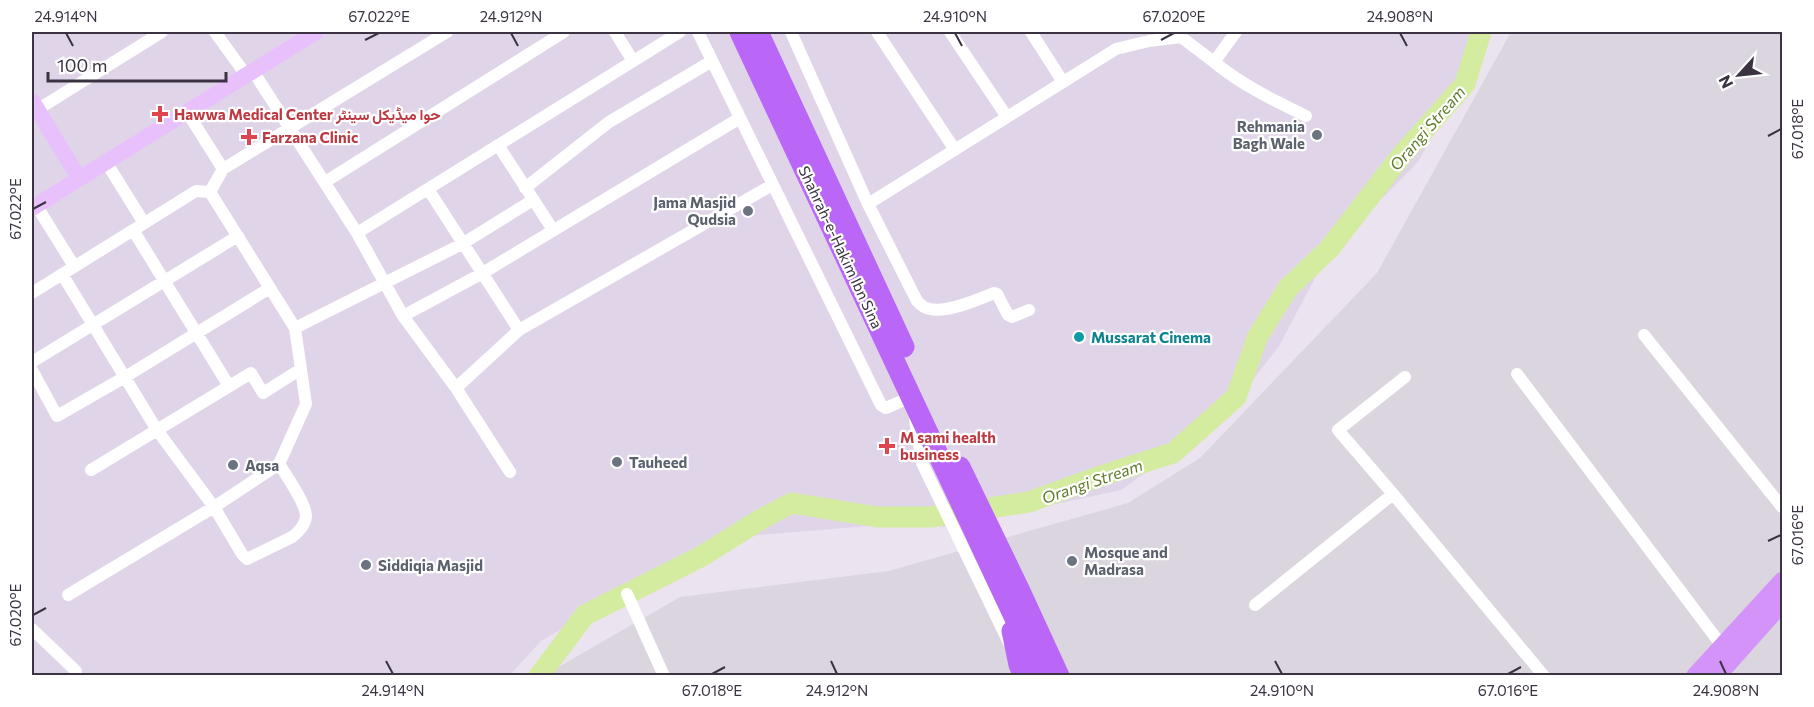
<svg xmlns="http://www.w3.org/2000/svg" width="1814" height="707" viewBox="0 0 1814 707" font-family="Commissioner,Vazirmatn,sans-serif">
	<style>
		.residential { fill: #e0d5e8 }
		.industrial { fill: #dad5df }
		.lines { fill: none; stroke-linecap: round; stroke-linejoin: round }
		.river { stroke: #d4eca0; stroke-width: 21 }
		.street { stroke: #fff; stroke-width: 12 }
		.secondary { stroke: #e8c1fc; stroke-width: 16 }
		.primary { stroke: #d393f9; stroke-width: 18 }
		.highway { stroke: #ba67f7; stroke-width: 21 }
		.ticks { fill: none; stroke: #3b3342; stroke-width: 2 }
		.health-dot { fill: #e0444e; stroke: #fff; stroke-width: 2 }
		.worship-dot { fill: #6b7280; stroke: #fff; stroke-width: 2 }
		.culture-dot { fill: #0f9aa8; stroke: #fff; stroke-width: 2 }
		.labels { text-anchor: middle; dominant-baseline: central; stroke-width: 4.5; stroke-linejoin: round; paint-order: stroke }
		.health-label { font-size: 15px; font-weight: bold; fill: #be3a42; stroke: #fff; text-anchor: start }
		.worship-label { font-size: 15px; font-weight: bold; fill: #5b616d; stroke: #fff; text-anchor: start }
		.street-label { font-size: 15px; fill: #3b3342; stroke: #fff }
		.culture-label { font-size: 15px; font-weight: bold; fill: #0d838f; stroke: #fff; text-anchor: start }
		.water-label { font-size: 16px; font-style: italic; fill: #5f7a28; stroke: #fff }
		.neatline { fill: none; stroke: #3b3342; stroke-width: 2 }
		.ticks-label { font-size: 15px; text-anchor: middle; fill: #3b3342 }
	</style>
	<rect width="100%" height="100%" fill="#ebe3f0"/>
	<path class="residential" d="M32 32H1485L1468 70 1418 162 1329 252 1279 346 1225 416 1121 490 949 527 893 524 722 538 541 641 509 676 32 675Z"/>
	<path class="industrial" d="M1511 32H1782V675L543 676 680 597 889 571 1128 503 1200 458 1377 273Z"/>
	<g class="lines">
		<path class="river" d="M539 676 585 615 702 556 763 518 792 503 877 517H931L1029 502 1104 475 1173 453 1236 397 1258 336 1288 288 1329 249 1401 156 1465 84 1481 32"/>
		<path class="street" d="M215 32 246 75
			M615 32 633 61
			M698 32 881 405 886 408 911 397 912 403
			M791 32 868 204 917 301C917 301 923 307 924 307 941 316 977 300 994 293L997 294 1008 315 1012 317 1029 310
			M877 32 955 150
			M950 32 1007 117
			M1031 32 1063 82
			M1214 62C1242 85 1273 100 1306 116
			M253 71 357 233 403 316 456 388 510 472
			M32 113 162 32
			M498 145 553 230
			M106 162 144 223
			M223 169 447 32
			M325 182 564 32
			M525 188 609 122 712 61
			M428 189 519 330
			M868 204 1116 49 1149 41 1181 37 1214 62 1236 32
			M36 205 74 266
			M133 230 229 386
			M357 233 680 32
			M62 274 157 430 214 507 242 554 247 559 292 537C298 533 305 525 306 517 307 505 286 475 279 464
			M32 293 196 191 210 192
			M403 316 481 274 740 118
			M295 328 462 244 533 200
			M1644 335 1782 507
			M32 362 238 236
			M32 370 57 416 125 377 270 288
			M1517 374 1722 646
			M1405 377 1338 430 1393 494 1544 676
			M456 388 519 330 772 185
			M915 420 922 463 1009 643
			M91 470 251 373 263 393 301 369
			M627 594 664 676
			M68 595 214 507 279 464 306 404 295 328 210 192 223 169 187 112
			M1255 605 1393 494
			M32 629 76 671"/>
		<path class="secondary" d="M32 101 79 178
			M32 208 316 32"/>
		<path class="primary" d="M1695 676 1782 581
			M1717 676 1782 603"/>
		<path class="highway" d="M740 32 1042 676
			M758 32 904 347
			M960 467 1019 589 1059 676
			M1012 631 1019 665 1024 676"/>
	</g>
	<path class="ticks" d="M66 33 73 46M511 33 518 46M955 33 962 46M1400 33 1407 46M365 40 379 33M1161 40 1174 33M1768 136 1781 129M33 209 46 202M1768 541 1781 535M33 615 46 608M386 661 393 674M831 661 837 674M1275 661 1282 674M1720 661 1726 674M712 674 725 667M1508 674 1521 667"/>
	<g class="health-dot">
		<path d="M157 105h6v6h6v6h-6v6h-6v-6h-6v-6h6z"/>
		<path d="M246 128h6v6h6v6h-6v6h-6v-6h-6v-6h6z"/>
		<path d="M884 437h6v6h6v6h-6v6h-6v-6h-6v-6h6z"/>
	</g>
	<g class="worship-dot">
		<circle cx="1317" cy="135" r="6"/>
		<circle cx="748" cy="211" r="6"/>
		<circle cx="617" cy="462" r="6"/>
		<circle cx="233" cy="465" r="6"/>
		<circle cx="1072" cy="561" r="6"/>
		<circle cx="366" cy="565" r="6"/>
	</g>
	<circle class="culture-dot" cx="1079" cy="337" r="6"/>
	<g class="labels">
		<g class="health-label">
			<text x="174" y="114">Hawwa Medical Center حوا میڈیکل سینٹر</text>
			<text x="262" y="137">Farzana Clinic</text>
			<text x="900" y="437">M sami health<tspan x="900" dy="17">business</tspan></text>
		</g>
		<g class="worship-label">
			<text x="1305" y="126" text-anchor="end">Rehmania<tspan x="1305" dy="17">Bagh Wale</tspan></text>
			<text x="736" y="202" text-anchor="end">Jama Masjid<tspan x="736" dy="17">Qudsia</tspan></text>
			<text x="629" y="462">Tauheed</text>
			<text x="245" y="465">Aqsa</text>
			<text x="1084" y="552">Mosque and<tspan x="1084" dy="17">Madrasa</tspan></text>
			<text x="378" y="565">Siddiqia Masjid</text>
		</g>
		<g class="street-label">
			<text transform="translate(841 247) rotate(65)">Shahrah-e-Hakim Ibn Sina</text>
		</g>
		<g class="culture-label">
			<text x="1091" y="337">Mussarat Cinema</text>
		</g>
		<g class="water-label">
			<text transform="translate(1427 128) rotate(-49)">Orangi Stream</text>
			<text transform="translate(1092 481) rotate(-19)">Orangi Stream</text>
		</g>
	</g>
	<rect width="1814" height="707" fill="none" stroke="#ffffff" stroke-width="66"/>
	<g transform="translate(1739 75) rotate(243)" stroke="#ffffff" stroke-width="4.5" paint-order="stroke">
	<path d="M0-4.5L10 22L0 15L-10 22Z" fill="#3b3342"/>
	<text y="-9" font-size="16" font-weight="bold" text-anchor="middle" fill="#3b3342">N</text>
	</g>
	<path d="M48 72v9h178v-9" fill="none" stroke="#3b3342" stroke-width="3"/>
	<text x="57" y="72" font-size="18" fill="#3b3342" stroke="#ffffff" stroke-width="4.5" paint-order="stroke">100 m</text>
	<rect x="33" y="33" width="1748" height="641" class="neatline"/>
	<g class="ticks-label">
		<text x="66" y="22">24.914°N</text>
		<text x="379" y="22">67.022°E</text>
		<text x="511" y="22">24.912°N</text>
		<text x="955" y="22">24.910°N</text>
		<text x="1174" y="22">67.020°E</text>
		<text x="1400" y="22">24.908°N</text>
		<text transform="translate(1798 129) rotate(-90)" y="5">67.018°E</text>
		<text transform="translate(16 209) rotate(-90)" y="5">67.022°E</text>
		<text transform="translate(1798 535) rotate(-90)" y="5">67.016°E</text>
		<text transform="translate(16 615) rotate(-90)" y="5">67.020°E</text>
		<text x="393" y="696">24.914°N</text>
		<text x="712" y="696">67.018°E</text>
		<text x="837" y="696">24.912°N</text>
		<text x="1282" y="696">24.910°N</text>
		<text x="1508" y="696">67.016°E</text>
		<text x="1726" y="696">24.908°N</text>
	</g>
</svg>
